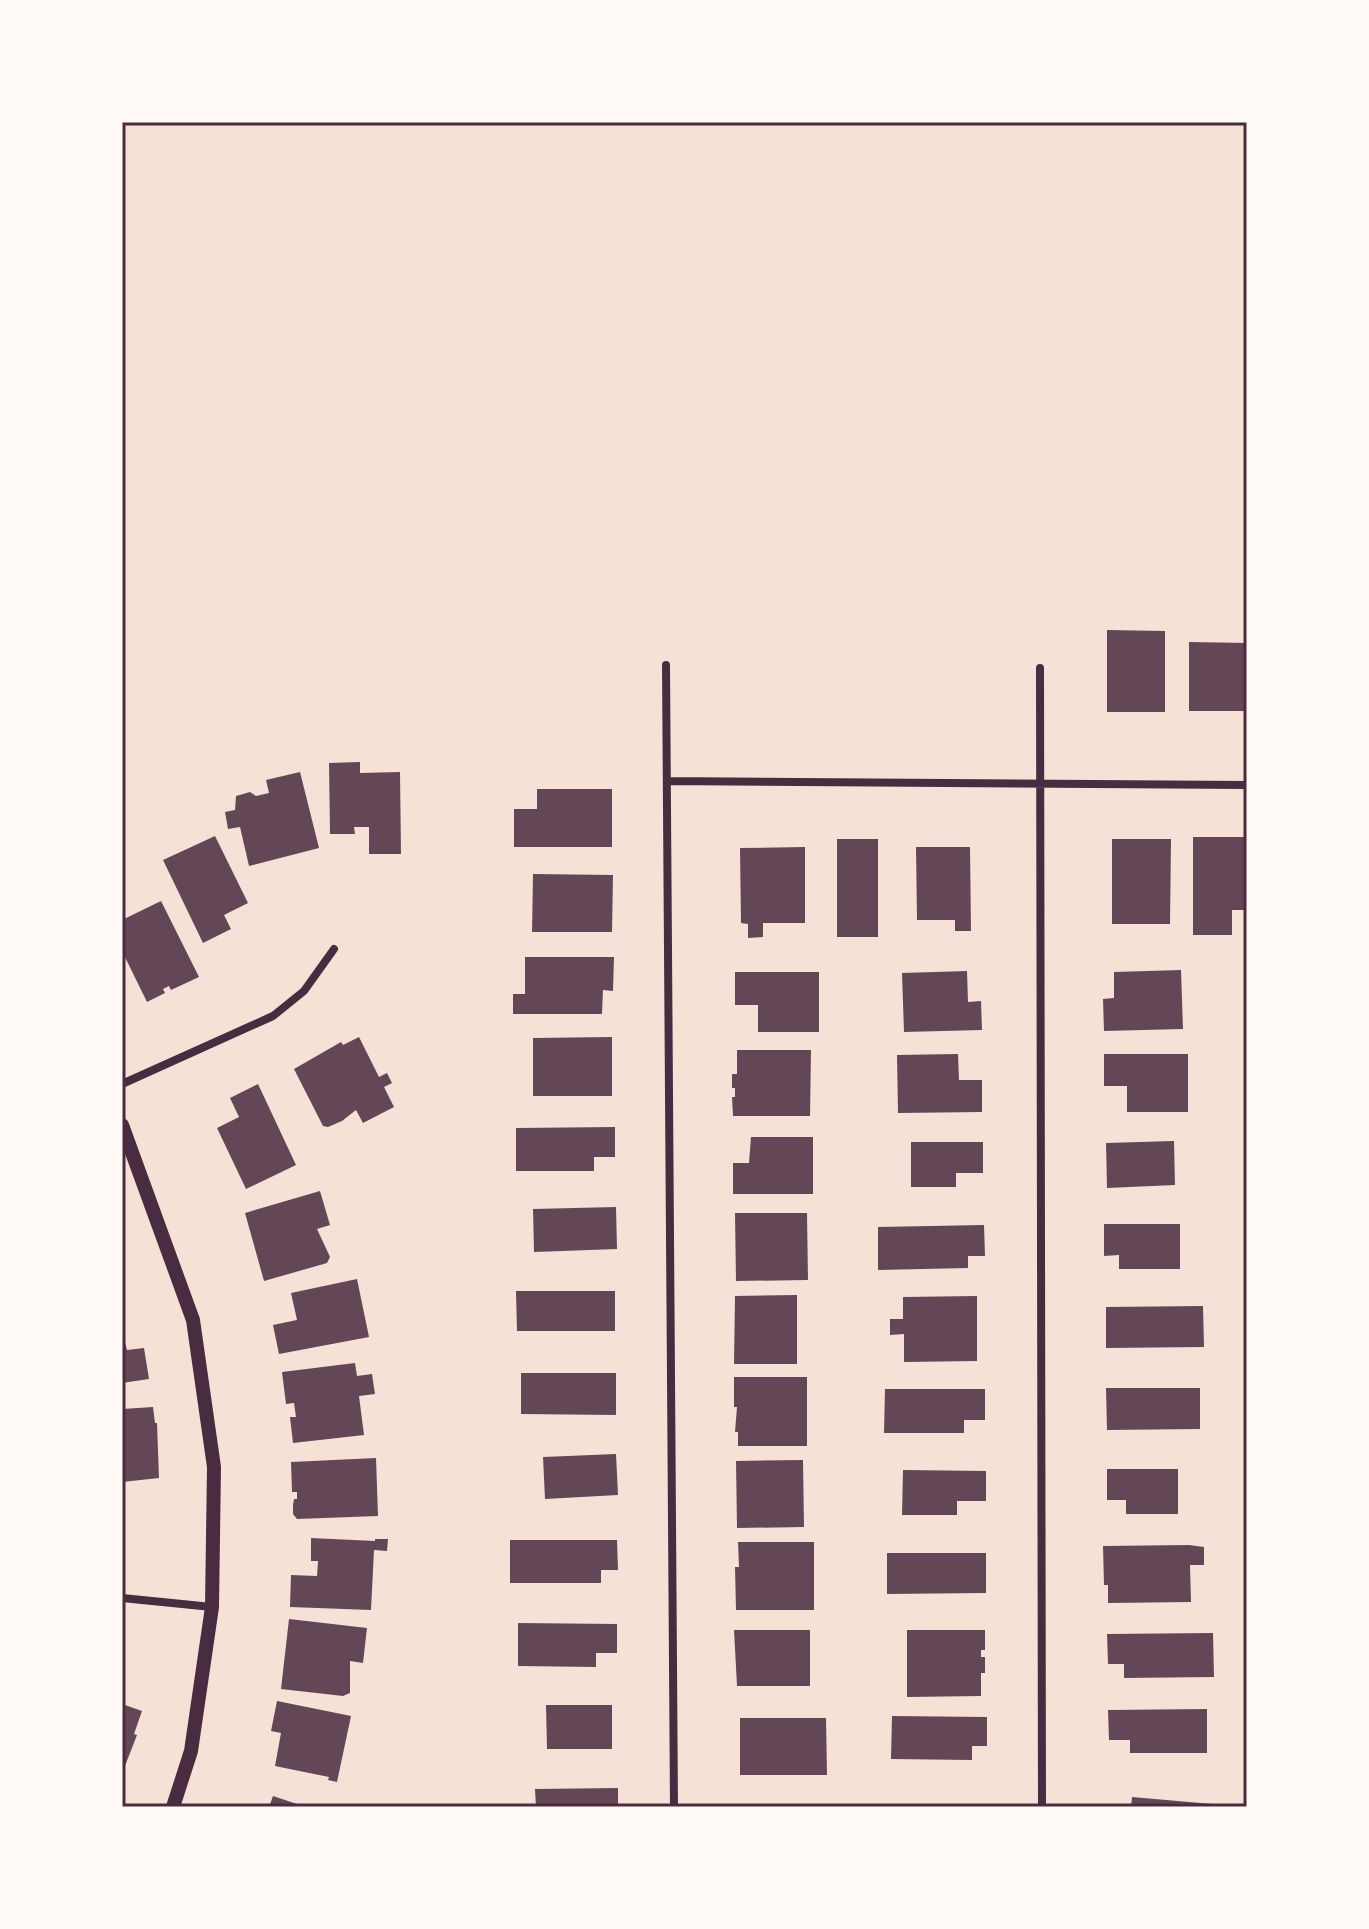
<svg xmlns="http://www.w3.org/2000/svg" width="1369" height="1929" viewBox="0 0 1369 1929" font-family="Cabin,sans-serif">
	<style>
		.building { fill: #644757 }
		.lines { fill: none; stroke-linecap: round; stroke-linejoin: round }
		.minor { stroke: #4a2c40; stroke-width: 8 }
		.tertiary { stroke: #4a2c40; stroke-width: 14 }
		.neatline { fill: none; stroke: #4a2c40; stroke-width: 3 }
	</style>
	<rect width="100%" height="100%" fill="#f7e1d7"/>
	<path class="building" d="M1107 630 1165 631V712H1107Z
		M1189 642 1247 643V711H1189Z
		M360 762V773L400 772 401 854H369V827H354L355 834H330L329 763Z
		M300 772 319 848 249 866 240 827 228 829 225 812 235 810 236 796 250 792 256 796 269 793 266 780Z
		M537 789H612V847H514V809H537Z
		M215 836 248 903 224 915 231 929 203 943 163 860Z
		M1193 837H1247V910H1232V935H1193Z
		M837 839H878V937H837Z
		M1112 839H1171L1170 924H1112Z
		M805 847V923H763V937L748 938V924L741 923 740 848Z
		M916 847H970L971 931H955V920H917Z
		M533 874 613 875 612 932H532Z
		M161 901 199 977 171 990 169 986 163 989 165 993 147 1002 122 951V920Z
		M525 957H614L613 991 603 990 602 1014H513V994H525Z
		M1181 970 1183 1029 1104 1031 1103 999 1114 998V972Z
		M967 971 968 1002 981 1001 982 1030 904 1032 902 973Z
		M735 972H819V1032H758V1005H735Z
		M359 1037 379 1077 387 1073 392 1083 384 1087 394 1107 363 1123 356 1110 342 1121 328 1127 323 1126 294 1069 341 1042 343 1045Z
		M612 1037V1096H533V1038Z
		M737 1050H811L810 1116H733L732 1097H735V1088H732V1074H737Z
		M958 1054 959 1080H982V1112L898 1113 897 1055Z
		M1104 1054H1188V1112H1127V1086H1104Z
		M258 1084 296 1165 246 1189 217 1128 239 1117 230 1098Z
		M615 1127V1157H594V1171H516V1128Z
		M751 1137H813V1194H733V1163H749Z
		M1174 1141 1175 1185 1107 1188 1106 1143Z
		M911 1142H983V1173H956V1187H911Z
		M320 1191 330 1225 317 1229 330 1257 327 1263 264 1281 245 1213Z
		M616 1207 617 1249 534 1252 533 1209Z
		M735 1213H807L808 1280 736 1281Z
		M1104 1224H1180V1269H1119V1255L1104 1256Z
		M984 1225 985 1256H968V1268L878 1270V1227Z
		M357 1279 369 1337 279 1354 273 1325 297 1320 291 1293Z
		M516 1291H615V1331H517Z
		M797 1295V1364H734L735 1296Z
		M977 1296V1361L904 1362V1334L890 1335V1319H903V1297Z
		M1203 1306 1204 1347 1106 1348V1307Z
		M122 1330 127 1350 144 1348 149 1379 122 1383Z
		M355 1363 357 1376 372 1374 375 1394 359 1396 364 1435 293 1443 290 1417H296L294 1403 286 1404 282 1372Z
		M521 1373H616V1415L521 1414Z
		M734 1377H807V1446H738V1432H735L737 1407H734Z
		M1106 1388H1200V1429L1107 1430Z
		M885 1389H985V1420H964V1433H884Z
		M153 1407 155 1423H157L159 1478 122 1482V1409Z
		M616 1454 618 1495 545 1499 543 1457Z
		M376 1458 378 1516 297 1519 293 1514V1505L294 1499H297V1492H292L291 1462Z
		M803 1460 804 1527 737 1528 736 1461Z
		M1107 1469H1178V1514H1126V1500H1107Z
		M903 1470 986 1471V1501H957V1515H902Z
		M311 1538 375 1541V1539H388L387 1551 374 1550 371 1610 290 1607 291 1575 317 1576 318 1561H311Z
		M510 1540H617L618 1570H601V1583H510Z
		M738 1542H814V1610H736L735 1567H739Z
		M1189 1545 1204 1547V1565H1190L1191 1602 1108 1603V1585H1104L1103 1546Z
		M887 1553H986V1593L887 1594Z
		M289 1619 367 1628 363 1663 350 1661V1693L343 1696 281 1689Z
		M518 1623 617 1624V1653H596V1667L518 1666Z
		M734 1630H810V1686H737Z
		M907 1630H985V1650H981V1657H985V1673H981V1696L907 1697Z
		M1213 1633 1214 1677 1124 1678V1664H1108L1107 1634Z
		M277 1701 351 1716 337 1782 328 1780 329 1777 275 1766 281 1733 271 1731Z
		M122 1704 142 1711 134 1734 137 1735 123 1771Z
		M546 1705H612V1749H547Z
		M1207 1709V1753H1130V1740H1109L1108 1710Z
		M892 1716 987 1717V1746H972V1760L891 1759Z
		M740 1718H826L827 1775H740Z
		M618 1788V1807H536L535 1789Z
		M273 1796 303 1806V1807H269Z
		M1132 1797 1212 1804V1807H1131Z"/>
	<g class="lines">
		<path class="minor" d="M666 665 674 1807
			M1040 668 1042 1807
			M667 781 1247 785
			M122 1084 273 1016 304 991 334 949
			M122 1598 212 1607"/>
		<path class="tertiary" d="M122 1125 193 1320 214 1467 212 1607 191 1751 173 1807"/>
	</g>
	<rect width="1369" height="1929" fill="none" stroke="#fffaf5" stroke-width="248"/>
	<rect x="124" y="124" width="1121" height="1681" class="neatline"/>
</svg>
